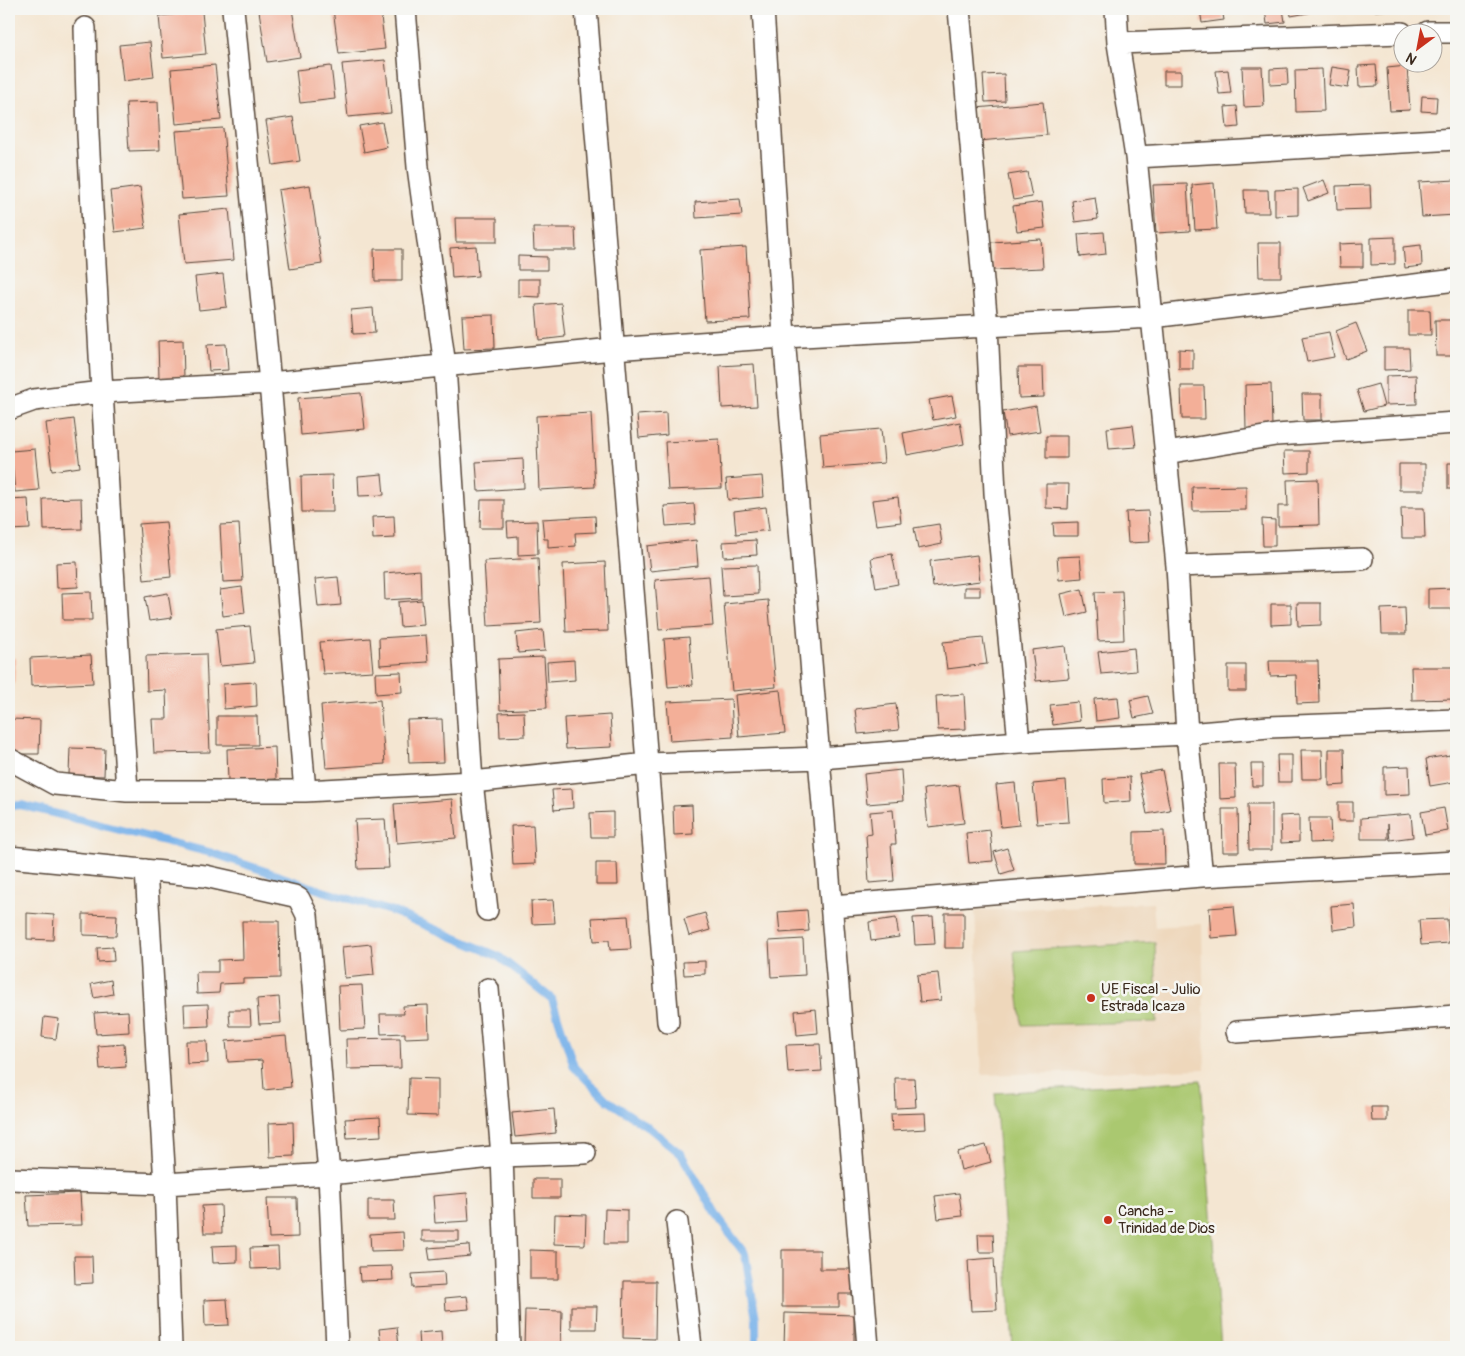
<svg xmlns="http://www.w3.org/2000/svg" width="1465" height="1356" viewBox="0 0 1465 1356" font-family="Pangolin,sans-serif">
	<style>
		.built { fill: #eed7bb }
		.green { fill: #aac870; stroke: #727947 }
		.lines { fill: none; stroke-linecap: round; stroke-linejoin: round }
		.stream { stroke: #7ab3ea; stroke-width: 8 }
		.building { fill: #f3af98 }
		.street-casing { stroke: #574639; stroke-width: 24 }
		.street { stroke: #fff; stroke-width: 21 }
		.poi-dot { fill: #c8321e; stroke: #f6f6f2; stroke-width: 2 }
		.labels { text-anchor: middle; dominant-baseline: central; stroke-width: 5; stroke-linejoin: round; paint-order: stroke }
		.poi-label { font-size: 15px; fill: #3b2a1e; stroke: #f6f6f2; text-anchor: start }
	</style>
	<rect width="100%" height="100%" fill="#f6f6f2"/>
	<filter id="ink" filterUnits="userSpaceOnUse"><feTurbulence type="fractalNoise" baseFrequency=".02" numOctaves="2"/><feDisplacementMap in="SourceGraphic" scale="10" xChannelSelector="R" yChannelSelector="G"/><feConvolveMatrix kernelMatrix="1 2 1 2 8 2 1 2 1" color-interpolation-filters="sRGB"/></filter>
	<filter id="wash" filterUnits="userSpaceOnUse"><feTurbulence type="fractalNoise" baseFrequency=".0096" numOctaves="4" result="noise"/><feDisplacementMap in="SourceGraphic" scale="20" xChannelSelector="R" yChannelSelector="G"/><feGaussianBlur stdDeviation="1.12" result="paint"/><feColorMatrix in="noise" values="0 0 0 0 0 0 0 0 0 0 0 0 0 0 0 0 0 1.4 0 .05"/><feComposite in="paint" operator="in"/></filter>
	<g filter="url(#wash)">
		<rect width="100%" height="100%" fill="#f4e6d2"/>
		<path class="built" d="M1153 903 1155 927 1202 924 1205 1069 982 1075 975 911Z"/>
		<path class="green" d="M1155 942 1157 1022 1022 1025 1014 951Z
			M1201 1080 1221 1347H1013L995 1093Z"/>
		<g class="lines">
			<path class="stream" d="M9 806 21 805 212 853 323 891 394 912 498 956 552 999 574 1067 607 1100 648 1127 681 1154 718 1218 745 1254 756 1319V1347"/>
		</g>
		<g id="blocks">
			<path class="building" d="M273 9H292L300 57 267 62 259 11Z
				M333 9H380L385 49 339 54Z
				M1200 9H1222L1224 20 1202 23Z
				M1230 9H1251V13L1230 14Z
				M1265 9H1283L1285 22 1267 24Z
				M1290 9H1312L1313 12 1291 16Z
				M1375 9H1396V10L1375 11Z
				M202 12 206 54 163 58 159 16Z
				M150 42 154 77 123 81 119 45Z
				M385 60 391 113 348 117 342 64Z
				M215 65 221 120 176 124 171 69Z
				M1376 65 1378 86 1359 87 1358 66Z
				M331 66 335 99 300 103 296 70Z
				M1407 66 1410 110 1390 111 1387 68Z
				M1242 67H1262L1264 106 1244 107Z
				M1332 67 1351 70 1348 88 1329 85Z
				M1287 68 1288 84 1270 85V69Z
				M1322 69 1324 111 1296 112 1295 70Z
				M1228 70 1231 93 1219 94 1216 71Z
				M1164 71H1181V85H1164Z
				M1004 74 1005 101 985 102 983 75Z
				M1422 96 1437 97 1436 112 1421 111Z
				M158 102 160 150 129 151 126 103Z
				M1043 102 1047 135 979 141 976 108Z
				M1237 106 1239 127 1227 128 1225 107Z
				M293 117 300 161 273 165 266 121Z
				M382 122 387 147 364 152 359 126Z
				M223 128 229 196 182 199 176 131Z
				M1027 172 1032 197 1013 200 1008 175Z
				M1324 180 1329 193 1308 201 1303 188Z
				M1456 180V215L1422 217 1419 182Z
				M1214 183 1217 229 1195 230 1192 185Z
				M1187 184 1190 231 1156 233 1153 185Z
				M310 185 322 264 290 269 278 190Z
				M1370 185 1371 209 1337 210 1336 186Z
				M140 187 146 228 115 232 110 191Z
				M1298 189V215L1275 216V190Z
				M1244 190H1268L1269 213H1245Z
				M1095 197 1098 219 1075 222 1072 201Z
				M740 199 742 215 696 218 695 202Z
				M1042 202 1045 228 1017 231 1013 206Z
				M229 209 234 260 184 264 179 214Z
				M455 218H497V242H456Z
				M533 228H575L576 250H534Z
				M1104 232 1106 254 1080 257 1078 234Z
				M1395 237V264L1371 265V238Z
				M1041 239 1043 268 993 270 991 242Z
				M1258 243H1281V277H1259Z
				M1363 243V267H1340L1339 244Z
				M1421 245 1422 266 1405 268 1403 247Z
				M476 246 478 276 452 278 450 248Z
				M746 247 750 319 705 321 700 250Z
				M374 249H402V281H375Z
				M518 256 547 257V270H518Z
				M223 274 227 307 199 310 195 277Z
				M518 279H540V297L518 296Z
				M561 303 565 337 539 340 536 305Z
				M373 308 375 333 353 334 351 310Z
				M1408 310H1430L1431 335H1408Z
				M494 315 495 348 464 349 462 316Z
				M1435 320H1456V356H1436Z
				M1356 323 1367 351 1346 359 1336 331Z
				M1329 332 1334 357 1307 362 1302 337Z
				M183 340 184 378H159L158 341Z
				M226 344 228 370 209 371 207 345Z
				M1384 348H1409L1410 369 1384 370Z
				M1179 349 1193 350V369H1179Z
				M754 364 757 406 722 408 720 366Z
				M1018 367H1043L1044 397 1019 398Z
				M1416 375 1417 404 1386 405V376Z
				M1271 384 1272 429H1246L1245 385Z
				M1378 384 1384 406 1364 411 1357 390Z
				M1181 386H1204L1205 419H1182Z
				M361 393 365 429 301 435 298 398Z
				M1302 394H1322V420H1303Z
				M952 396 956 416 933 420 929 400Z
				M1036 406 1040 431 1007 436 1003 412Z
				M591 413 595 487 539 490 536 416Z
				M666 413 667 435 639 438 637 415Z
				M74 419 80 467 52 471 46 423Z
				M960 422 964 444 907 455 903 433Z
				M1133 425 1136 447 1109 449 1107 428Z
				M881 429 884 463 823 468 820 434Z
				M1046 436H1067V458H1046Z
				M719 439 722 488 668 490 665 442Z
				M35 449 39 490 15 492 11 451Z
				M1284 451H1309V472L1285 473Z
				M523 459 524 488 478 491 476 462Z
				M1448 463H1456V489H1448Z
				M1399 464H1425V490H1399Z
				M382 474 384 495 359 496 358 476Z
				M332 475 333 512H302L301 476Z
				M762 476 764 497 728 500 726 479Z
				M1318 479 1319 525 1278 526V506H1288L1287 480Z
				M1046 484H1069L1068 509 1046 508Z
				M1246 486V510L1193 511 1192 487Z
				M898 497 901 522 876 525 872 500Z
				M81 498 82 529 44 530 43 499Z
				M28 499 30 529 9 530V500Z
				M481 500H504V528H480Z
				M694 504 696 524 666 526 664 506Z
				M766 507 769 530 736 534 734 511Z
				M1401 508H1424L1425 538H1402Z
				M1148 511 1150 542 1128 543 1126 512Z
				M1451 515H1456V546H1451Z
				M394 516 395 538 373 539 372 517Z
				M595 516 596 532 575 533 576 546 548 548V539H544L542 519Z
				M1262 519 1275 520V546H1263Z
				M537 521 538 554 518 555V536L508 537 507 522Z
				M166 522 171 577 144 580 139 524Z
				M1078 522V536H1054L1053 523Z
				M239 524 243 581 223 582 220 525Z
				M939 524 942 544 918 549 914 528Z
				M696 540 698 566 650 571 647 546Z
				M756 540 757 555 724 557 723 542Z
				M892 554 898 584 876 588 871 558Z
				M977 555 980 581 933 587 930 561Z
				M1080 556 1082 578 1059 580 1057 557Z
				M538 558 541 623 488 626 484 561Z
				M77 562 78 587 57 588 56 563Z
				M605 562 608 631 566 632 563 564Z
				M757 565 758 594 723 596 721 566Z
				M420 570 421 598 385 600 384 573Z
				M709 576 713 626 659 630 655 580Z
				M338 577 341 605 318 607 315 579Z
				M242 587 245 613 223 616 220 590Z
				M964 587H980V596H964Z
				M1452 588 1453 609H1428V589Z
				M1082 589 1087 612 1066 617 1061 594Z
				M1122 591 1124 640 1098 641 1095 592Z
				M91 592 92 620H63L62 593Z
				M168 593 172 618 149 621 145 597Z
				M422 600 424 625 400 627 398 602Z
				M768 600 776 687 732 691 724 604Z
				M1297 603H1321V625L1298 626Z
				M1271 604H1291V624L1271 625Z
				M1405 608 1406 634H1382L1381 609Z
				M250 626 254 663 220 666 216 629Z
				M543 630 545 651 518 653 516 633Z
				M426 635 428 662 380 665 379 638Z
				M689 637 693 685 668 687 664 639Z
				M370 638 373 671 323 674 320 642Z
				M983 638 987 664 947 669 943 642Z
				M1065 646 1069 678 1036 681 1032 650Z
				M1134 648 1136 671 1101 674 1098 652Z
				M206 654 210 752 154 753 152 719H167L166 690 147 691 146 656Z
				M91 655 93 683 31 686 30 658Z
				M544 657 547 708 500 710 498 659Z
				M9 658H15L14 685H9Z
				M574 660 575 680 548 682 547 662Z
				M1269 661H1318L1319 703 1297 704 1296 675 1270 676Z
				M1228 665H1246V691H1228Z
				M1411 667H1456V699L1412 700Z
				M401 672 402 692 376 694 375 673Z
				M256 682 257 706 224 709 223 684Z
				M780 690 785 733 739 737 735 695Z
				M9 692H11V719L40 720 39 754H9Z
				M964 694 966 729 938 730 936 696Z
				M1148 696 1153 714 1134 718 1130 700Z
				M1118 697 1120 718 1096 721 1094 699Z
				M731 699 733 737 670 741 667 702Z
				M380 700 385 764 326 768 321 705Z
				M1078 702 1080 721 1053 725 1050 705Z
				M896 704 899 730 858 734 855 709Z
				M524 712 525 736 500 737 499 713Z
				M610 715 612 747 566 749 564 718Z
				M217 716H257L258 745H217Z
				M442 719 444 762 409 763 407 720Z
				M275 747 276 779 228 781 227 749Z
				M70 748 105 749 104 776 69 775Z
				M1329 749H1344L1345 785 1329 786Z
				M1301 750H1322L1323 779H1302Z
				M1277 755H1292V782H1278Z
				M1450 755 1454 782 1430 786 1426 759Z
				M1219 764H1235L1236 798 1220 799Z
				M1251 764H1263V786H1252Z
				M1409 766 1410 794 1384 795V767Z
				M901 770 903 801 867 804 864 774Z
				M1162 770 1170 810 1147 814 1139 774Z
				M1130 777 1131 801 1104 803 1103 779Z
				M1066 781 1069 822 1037 824 1033 784Z
				M1015 783 1019 825 1001 827 996 785Z
				M959 785 964 823 928 827 924 789Z
				M572 789 573 808 554 810 552 790Z
				M452 799 456 838 397 843 394 804Z
				M1338 802H1353V821H1338Z
				M1248 804H1272V850H1249Z
				M692 805 693 834 674 835 673 806Z
				M1444 808 1448 831 1425 835 1421 812Z
				M1222 809H1238L1239 852H1223Z
				M893 810 896 844H891L894 881 869 883 866 835 872 834 870 812Z
				M613 812V837H591L590 813Z
				M1411 814 1413 837 1390 840 1388 824V839H1361V818Z
				M1299 815V842L1281 843 1280 816Z
				M1309 818H1330L1331 842 1310 843Z
				M385 819 389 868 358 869 355 820Z
				M533 825 535 864 513 865 511 826Z
				M990 830 993 861 969 863 966 833Z
				M1164 831 1165 864H1134V832Z
				M1007 848 1014 870 1001 874 994 852Z
				M596 863H617L618 885H596Z
				M553 900 555 923 532 924 531 901Z
				M1456 902V918H1453L1452 903Z
				M1354 904 1356 927 1333 930 1331 906Z
				M1234 906 1237 936 1211 938 1209 908Z
				M807 910 809 931 780 933 778 912Z
				M27 913 54 915 53 940 27 939Z
				M705 913 710 930 689 936 684 919Z
				M945 913H964V948H945Z
				M83 914 117 915 116 936 83 935Z
				M628 916 631 949 610 950 609 940 594 941 592 918Z
				M933 917 935 944 915 945 913 918Z
				M896 918 899 937 871 941 869 922Z
				M1447 919 1449 943 1421 945 1419 920Z
				M242 921H279L280 978 243 979V983L220 984 219 993 197 994 196 972H218V960L243 959Z
				M803 939 805 975 771 977 769 941Z
				M371 944 374 975 345 978 342 947Z
				M113 947 114 961 98 962 97 948Z
				M705 961V974L684 975 683 962Z
				M938 973 941 1000 920 1002 917 975Z
				M111 980 113 994 94 998 91 984Z
				M362 985 365 1029 340 1030 338 986Z
				M279 997 281 1023 259 1024 257 999Z
				M208 1004 209 1026 185 1027 184 1005Z
				M428 1005 429 1037 405 1038V1033L381 1034 380 1014H404L403 1006Z
				M816 1009 818 1033 797 1035 795 1011Z
				M229 1010H250L251 1026H230Z
				M128 1011 129 1032 96 1034 94 1013Z
				M44 1017 59 1019 56 1039 42 1037Z
				M286 1036 291 1087 264 1090 262 1060 228 1062 226 1041Z
				M400 1038 401 1068 347 1069 346 1039Z
				M186 1041H207L208 1063 187 1064Z
				M124 1044 126 1067 100 1069 98 1046Z
				M820 1044 822 1071 788 1073 786 1045Z
				M409 1078 438 1079V1116L408 1115Z
				M895 1078H914L916 1107 896 1108Z
				M1371 1107H1387V1121H1372Z
				M554 1109 556 1133 515 1137 512 1113Z
				M925 1113 926 1129 892 1131 891 1114Z
				M380 1117 381 1136 347 1138 345 1119Z
				M293 1122 294 1156 270 1157 269 1123Z
				M986 1145 991 1162 961 1170 957 1152Z
				M533 1179H560V1198H533Z
				M80 1193 82 1225 28 1226 26 1195Z
				M467 1193 469 1221 435 1223 433 1196Z
				M959 1193 962 1216 938 1219 935 1196Z
				M267 1198H297L298 1237 269 1238Z
				M368 1200H394L395 1220H368Z
				M221 1205 222 1233H204L202 1206Z
				M605 1209 627 1210V1244H604Z
				M555 1214 586 1215 585 1245 554 1244Z
				M422 1231H459V1241H422Z
				M403 1232 404 1250 371 1251 370 1234Z
				M978 1234H993L994 1252H979Z
				M237 1245V1262L213 1263 212 1246Z
				M469 1245 470 1256 430 1260 428 1248Z
				M278 1247 279 1268 251 1269 250 1248Z
				M530 1250 558 1251V1279H530Z
				M782 1250H820V1269H852V1294H839V1307H782Z
				M74 1256H92L93 1283 75 1284Z
				M994 1258 997 1310 971 1311 968 1260Z
				M392 1266 393 1280 360 1281 359 1267Z
				M444 1272 445 1286 413 1288 412 1274Z
				M624 1281H656L655 1339 623 1338Z
				M467 1296 469 1309 446 1311 445 1298Z
				M227 1299 229 1325 205 1326 204 1300Z
				M571 1306H597L596 1329H571Z
				M525 1310 562 1311 561 1347H524Z
				M785 1313 854 1315V1347H784Z
				M397 1327 399 1347H381L379 1329Z
				M441 1331 442 1347H419L418 1333Z"/>
		</g>
	</g>
	<g filter="url(#ink)">
		<use href="#blocks" fill-opacity="0" stroke="#574639" stroke-width="1"/>
		<g class="lines">
			<defs>
				<path id="street" d="M233 9 270 383 305 791
					M405 9 418 167 445 366 472 782 487 910
					M586 9 668 1022
					M763 9 784 337 868 1347
					M959 9 987 326 995 493 1019 742
					M1116 9 1118 43 1136 157 1177 566 1187 734 1202 876
					M85 28 88 135 102 392 127 791
					M1428 32H1456
					M1118 43 1402 33
					M1136 157 1456 139
					M9 409 34 400 102 392 270 383 613 349 784 337 1152 317 1456 280
					M1166 453 1276 435 1456 423
					M1177 566 1362 559
					M9 759 55 784 127 791H305L472 782 648 764 820 758 1019 742 1187 734 1269 727 1456 720
					M9 857 205 876 294 896 299 899 307 915 329 1174 337 1347
					M146 870 165 1184 171 1347
					M832 906 1202 876 1456 862
					M488 989 502 1156 509 1347
					M1237 1032 1456 1016
					M9 1179 165 1184 329 1174 502 1156 585 1153
					M677 1222 691 1347"/>
			</defs>
			<use href="#street" class="street-casing"/>
			<use href="#street" class="street"/>
		</g>
	</g>
	<g class="poi-dot">
		<circle cx="1091" cy="998" r="5"/>
		<circle cx="1108" cy="1220" r="5"/>
	</g>
	<g class="labels">
		<g class="poi-label">
			<text x="1101" y="989">UE Fiscal - Julio<tspan x="1101" dy="17">Estrada Icaza</tspan></text>
			<text x="1118" y="1211">Cancha -<tspan x="1118" dy="17">Trinidad de Dios</tspan></text>
		</g>
	</g>
	<rect width="1465" height="1356" fill="none" stroke="#f6f6f2" stroke-width="30"/>
	<g transform="translate(1418 48) rotate(212)"><circle r="24" fill="#f6f6f2" stroke="#aba49d"/>
	<path d="M0-4L9 19L0 12L-9 19Z" fill="#c8321e"/>
	<text y="-8" font-size="14" font-weight="bold" text-anchor="middle" fill="#3b2a1e">N</text>
	</g>
</svg>
